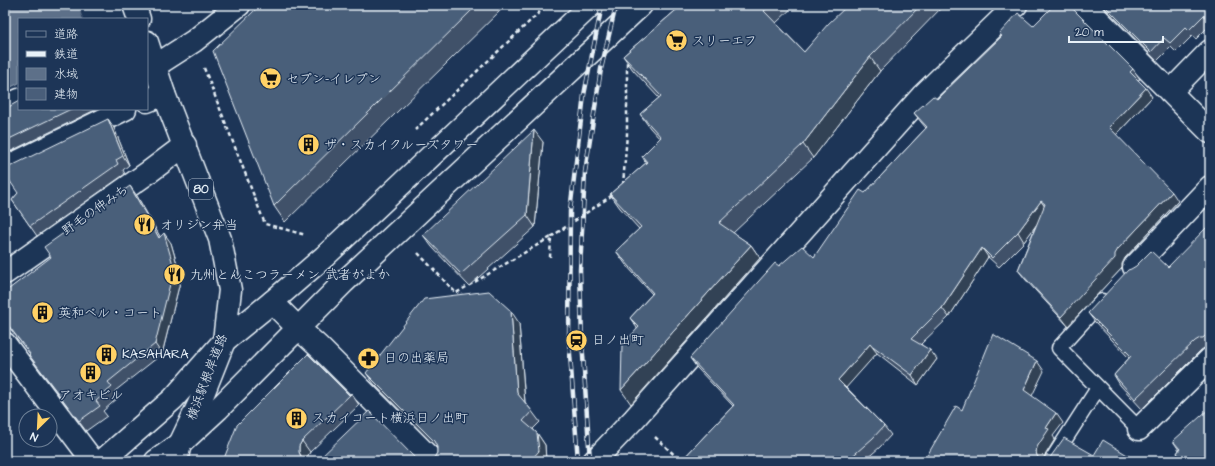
<svg xmlns="http://www.w3.org/2000/svg" width="1215" height="466" viewBox="0 0 1215 466" font-family="'Architects Daughter','Klee One',sans-serif">
	<style>
		.water { fill: #5d7089; stroke: #95a4b5 }
		.pier { fill: #1d3557 }
		.lines { fill: none; stroke-linecap: round; stroke-linejoin: round }
		.service-casing { stroke: #e8f1f8; stroke-width: 17 }
		.minor-casing { stroke: #e8f1f8; stroke-width: 25 }
		.secondary-casing { stroke: #e8f1f8; stroke-width: 25 }
		.primary-casing { stroke: #e8f1f8; stroke-width: 25 }
		.path { stroke: #e8f1f8; stroke-width: 2.5; stroke-dasharray: 4 3; stroke-linecap: butt }
		.service { stroke: #1d3557; stroke-width: 14 }
		.minor { stroke: #1d3557; stroke-width: 22 }
		.secondary { stroke: #1d3557; stroke-width: 22 }
		.primary { stroke: #1d3557; stroke-width: 22 }
		.rail-casing { stroke: #e8f1f8; stroke-width: 4.5 }
		.rail { stroke: #1d3557; stroke-width: 3; stroke-dasharray: 9; stroke-linecap: butt }
		.wall { fill: #3f5169; stroke: #e8f1f8 }
		.shaded-wall { fill: #334255; stroke: #e8f1f8 }
		.building { fill: #495e7a; stroke: #e8f1f8 }
		.labels { text-anchor: middle; dominant-baseline: central; stroke-width: 3; stroke-linejoin: round; paint-order: stroke }
		.shield { fill: #1d3557; stroke: #abb9c8; stroke-width: 1 }
		.shield-label { font-size: 12px; font-weight: bold; fill: #e8f1f8 }
		.poi-label { font-size: 13px; fill: #e8f1f8; stroke: #1d3557; text-anchor: start }
		.street-label { font-size: 13px; fill: #e8f1f8; stroke: #1d3557 }
	</style>
	<rect width="100%" height="100%" fill="#1d3557"/>
	<filter id="ink" filterUnits="userSpaceOnUse"><feTurbulence type="fractalNoise" baseFrequency=".025" numOctaves="2"/><feDisplacementMap in="SourceGraphic" scale="8" xChannelSelector="R" yChannelSelector="G"/><feConvolveMatrix kernelMatrix="1 2 1 2 8 2 1 2 1" color-interpolation-filters="sRGB"/></filter>
	<g filter="url(#ink)">
		<path class="water" d="M5 5H152L130 19H19V83L5 90Z"/>
		<path class="pier" d="M78 5H154L153 7 134 19H83Z"/>
		<g class="lines">
			<defs>
				<path id="service" d="M1102 301 1059 348 1139 429
					M1051 461 1098 388"/>
				<path id="minor" d="M1084 5 1210 132
					M155 66 194 41 239 5
					M1170 92 1210 51
					M147 101 164 94
					M5 107 19 100
					M5 168 125 109
					M1134 267 1210 187
					M5 273 149 172 185 145
					M272 302 299 329 319 347 433 461
					M5 344 93 461
					M1139 429 1210 359
					M594 461 634 419 922 96 1016 5"/>
				<path id="secondary" d="M102 461 173 399 224 341 272 302 324 257 591 5
					M156 461 180 444 218 409 344 282 641 5"/>
				<path id="primary" d="M134 5 139 19
					M147 42 164 94 220 239 230 290 224 341 199 404 180 444 176 461"/>
			</defs>
			<use href="#service" class="service-casing"/>
			<use href="#minor" class="minor-casing"/>
			<use href="#secondary" class="secondary-casing"/>
			<use href="#primary" class="primary-casing"/>
			<path class="path" d="M204 68 265 224 306 235
				M415 130 547 5
				M623 185 627 134V59
				M551 237 614 194
				M418 253 456 293 551 237 550 257
				M655 437 681 461"/>
			<use href="#service" class="service"/>
			<use href="#minor" class="minor"/>
			<use href="#secondary" class="secondary"/>
			<use href="#primary" class="primary"/>
			<defs>
				<path id="rail" d="M578 461 569 341 570 211 584 95 602 5
					M590 461 582 340 580 270 585 172 601 69 616 5"/>
			</defs>
			<use href="#rail" class="rail-casing"/>
			<use href="#rail" class="rail"/>
		</g>
		<path class="wall" d="M260 5H504L505 6 285 222 274 206Z
			M682 5H795L776 23 804 52 848 5H944L880 71 813 158 733 233 751 245 760 258 631 404 637 328 630 318 652 294 626 265 616 251 639 229 620 208 610 194 646 163 642 156 660 139 650 128 640 114 659 98 633 70 623 56Z
			M1102 5H1210V25L1196 39 1192 36 1176 52 1171 47 1157 61Z
			M1072 8 1133 69 1140 79 1138 80 1152 97 1116 135 1178 201 1125 258 1122 264V268L1068 326 1025 279 1018 270 1036 225 1024 242 999 267 988 257 949 317 921 344 937 359 918 385 877 353 846 387 884 426 891 435 880 447 864 461H681L733 406 697 368 690 358 779 266 814 257 865 193 926 128 921 122 914 113 937 99 1001 36 999 34 1033 26Z
			M5 109H97L5 154Z
			M108 119 114 128 129 165 123 170 125 174 37 236 12 200 18 193Z
			M543 142 535 227 469 286 432 247 423 235Z
			M137 196 160 237 171 243 181 278 162 354 115 391 119 397 103 411 107 416 86 431 36 364 29 355 30 354 5 322V292Z
			M1210 230V347H1206L1201 350 1142 409 1120 385 1114 375 1129 358 1095 322 1088 313 1168 267Z
			M519 323 525 402 540 422 533 429 537 433 545 445 546 461H430L434 458 437 453V448L374 384 366 373Z
			M351 393 359 405 310 452 307 457V461H223L349 395Z
			M1173 441 1210 461H1182L1177 453 1179 450Z"/>
		<path class="shaded-wall" d="M870 57 880 71 813 158 803 144Z
			M1146 88 1152 97 1115 136 1109 127Z
			M108 119 114 128 129 165 123 156Z
			M534 130 543 142 535 227 527 215Z
			M130 186 137 196 166 247 159 238Z
			M1172 192 1178 201 1125 258 1122 264V268L1068 326 1061 317 1118 249Z
			M1041 201 1047 210 1024 242 1018 232Z
			M164 233 171 243 181 278 162 354 155 344Z
			M751 245 760 258 631 404 621 390Z
			M982 248 988 257 949 317 942 308Z
			M511 311 519 323 525 404 517 393Z
			M870 344 877 353 845 389 838 380Z
			M930 350 937 359 918 385 912 375Z
			M1037 361 1044 371 1030 400 1024 390Z
			M1056 413 1063 423 1053 436 1055 439 1044 457 1043 461 1037 456 1036 452 1037 447 1046 428Z
			M537 433 545 445 546 461H530Z
			M302 441 310 452 307 457V461H304L299 452V446Z"/>
		<path class="building" d="M260 5H477L274 206 213 51Z
			M682 5H771L764 11 804 52 828 24 848 5H921L870 57 803 144 719 223 751 245 621 390 622 345 639 327 630 318 653 293 616 251 641 227 610 194 647 162 642 156 661 137 640 114 661 96 623 56Z
			M1054 5H1069L1133 69 1130 72 1146 88 1109 127 1172 192 1118 249 1115 254V258L1061 317 1018 270 1045 204 1041 201 1018 232 992 258 982 248 942 308 911 339 930 350 912 375 870 344 838 380 884 426 873 438 848 460 849 461H681L734 405 690 358 775 263 779 266 802 246 814 257 860 190 865 193 927 127 914 113 933 96 937 99 1002 36 999 34 1018 13 1033 26Z
			M1104 5H1210V25L1204 15 1189 30 1186 27 1170 43 1164 38 1151 52Z
			M1210 76V86L1205 81Z
			M19 101V109H71L5 141V109Z
			M108 119 123 156 116 160 118 164 30 226 12 200 18 193 5 174V169Z
			M534 130 527 215 461 274 423 235Z
			M130 186 159 238 164 233 174 268 155 344 108 382 112 387 96 401 100 406 79 421 29 355 30 354 5 321V292L51 257 44 247Z
			M1207 227 1210 230V334L1208 333 1203 338H1200L1195 341 1135 399 1114 375 1131 356 1088 313 1128 270 1131 269 1136 266 1151 251 1168 267Z
			M489 291 511 311 517 393 532 411 523 421 537 433 539 451 530 461H496L490 455 484 461H430L434 458 437 453V447L434 441 366 373 424 299Z
			M993 334 1037 361 1024 390 1056 413 1046 428 1049 429 1037 447 1036 452 1037 456 1040 459 1044 460 1049 459 1064 438 1094 455 1103 440 1137 461H924L956 406 962 410Z
			M308 354 349 395 351 393V394L302 441 299 446V452L302 459 307 461H223L237 425Z
			M1210 408V461H1185L1177 453 1180 449 1173 441Z
			M369 411 416 459 421 461H316L319 459Z"/>
	</g>
	<defs>
		<symbol id="supermarket-disc" viewBox="-11 -11 22 22"><circle r="9.5" fill="#ffd166" stroke="#1d3557"/><path d="M-6-5.5h2.5l.6 2H6L4.5 2H-2.5L-4.4-4H-6ZM-1.5 3.2a1.3 1.3 0 1 0 .1 0ZM3 3.2a1.3 1.3 0 1 0 .1 0Z" fill="#111"/></symbol>
		<symbol id="building-disc" viewBox="-11 -11 22 22"><circle r="9.5" fill="#ffd166" stroke="#1d3557"/><path d="M-4-6H4V6H1V3H-1V6H-4ZM-2.5-4.3h1.7v1.8h-1.7ZM.8-4.3h1.7v1.8H.8ZM-2.5-1h1.7V.8h-1.7ZM.8-1h1.7V.8H.8Z" fill="#111"/></symbol>
		<symbol id="restaurant-disc" viewBox="-11 -11 22 22"><circle r="9.5" fill="#ffd166" stroke="#1d3557"/><path d="M-5-6h1v4h1v-4h1v4h1v-4h1v5L-1.5 .5V6h-2V.5L-5-1ZM5-6V6H3V1.5H1.5Q1.5-4 5-6Z" fill="#111"/></symbol>
		<symbol id="station-disc" viewBox="-11 -11 22 22"><circle r="9.5" fill="#ffd166" stroke="#1d3557"/><path d="M-3-6H3Q5-6 5-4V2Q5 4 3 4L4.5 6H3L1.5 4h-3L-3 6H-4.5L-3 4Q-5 4-5 2V-4Q-5-6-3-6ZM-3.5-4v3h7v-3ZM-3.5 1v1.5H-2V1ZM2 1v1.5H3.5V1Z" fill="#111"/></symbol>
		<symbol id="pharmacy-disc" viewBox="-11 -11 22 22"><circle r="9.5" fill="#ffd166" stroke="#1d3557"/><path d="M-2-6h4v4h4v4h-4v4h-4v-4h-4v-4h4Z" fill="#111"/></symbol>
	</defs>
	<g fill-rule="evenodd">
		<use href="#supermarket-disc" x="664" y="28" width="25" height="25"/>
		<use href="#supermarket-disc" x="258" y="66" width="25" height="25"/>
		<use href="#building-disc" x="296" y="132" width="25" height="25"/>
		<use href="#restaurant-disc" x="132" y="212" width="25" height="25"/>
		<use href="#restaurant-disc" x="162" y="262" width="25" height="25"/>
		<use href="#building-disc" x="30" y="300" width="25" height="25"/>
		<use href="#station-disc" x="564" y="328" width="25" height="25"/>
		<use href="#building-disc" x="94" y="342" width="25" height="25"/>
		<use href="#pharmacy-disc" x="356" y="346" width="25" height="25"/>
		<use href="#building-disc" x="78" y="360" width="25" height="25"/>
		<use href="#building-disc" x="284" y="406" width="25" height="25"/>
	</g>
	<g class="labels">
		<rect class="shield" x="189" y="179" width="24" height="20" rx="3"/>
		<g class="shield-label">
			<text x="201" y="189">80</text>
		</g>
		<g class="poi-label">
			<text x="692" y="41">スリーエフ</text>
			<text x="286" y="79">セブン-イレブン</text>
			<text x="324" y="145">ザ・スカイクルーズタワー</text>
			<text x="160" y="225">オリジン弁当</text>
			<text x="190" y="275">九州とんこつラーメン 武者がよか</text>
			<text x="58" y="313">英和ベル・コート</text>
			<text x="592" y="340">日ノ出町</text>
			<text x="122" y="354">KASAHARA</text>
			<text x="384" y="358">日の出薬局</text>
			<text x="91" y="395" text-anchor="middle">アオキビル</text>
			<text x="312" y="418">スカイコート横浜日ノ出町</text>
		</g>
		<g class="street-label">
			<text transform="translate(95 210) rotate(-35)">野毛の仲みち</text>
			<text transform="translate(207 377) rotate(-69)">横浜駅根岸道路</text>
		</g>
	</g>
	<rect width="1215" height="466" fill="none" stroke="#1d3557" stroke-width="20"/>
	<rect x="10" y="10" width="1195" height="446" fill="none" stroke="#e8f1f8" stroke-width="1.5" filter="url(#ink)"/>
	<rect x="18" y="18" width="130" height="92" fill="#1d3557" stroke="#6e8097"/>
	<rect x="26" y="31" width="20" height="6" fill="#1d3557" stroke="#6e8097"/>
	<text x="54" y="38" font-size="12" fill="#e8f1f8">道路</text>
	<rect x="26" y="51" width="20" height="6" fill="#e8f1f8" stroke="#6e8097"/>
	<text x="54" y="58" font-size="12" fill="#e8f1f8">鉄道</text>
	<rect x="26" y="68" width="20" height="12" fill="#5d7089" stroke="#6e8097"/>
	<text x="54" y="78" font-size="12" fill="#e8f1f8">水域</text>
	<rect x="26" y="88" width="20" height="12" fill="#495e7a" stroke="#6e8097"/>
	<text x="54" y="98" font-size="12" fill="#e8f1f8">建物</text>
	<g transform="translate(38 428) rotate(204)"><circle r="19" fill="#1d3557" stroke="#6e8097"/>
	<path d="M0-3L7 15L0 10L-7 15Z" fill="#ffd166"/>
	<text y="-6" font-size="11" font-weight="bold" text-anchor="middle" fill="#e8f1f8">N</text>
	</g>
	<path d="M1069 36v6h94v-6" fill="none" stroke="#e8f1f8" stroke-width="2"/>
	<text x="1075" y="36" font-size="12" fill="#e8f1f8" stroke="#1d3557" stroke-width="3" paint-order="stroke">20 m</text>
</svg>
